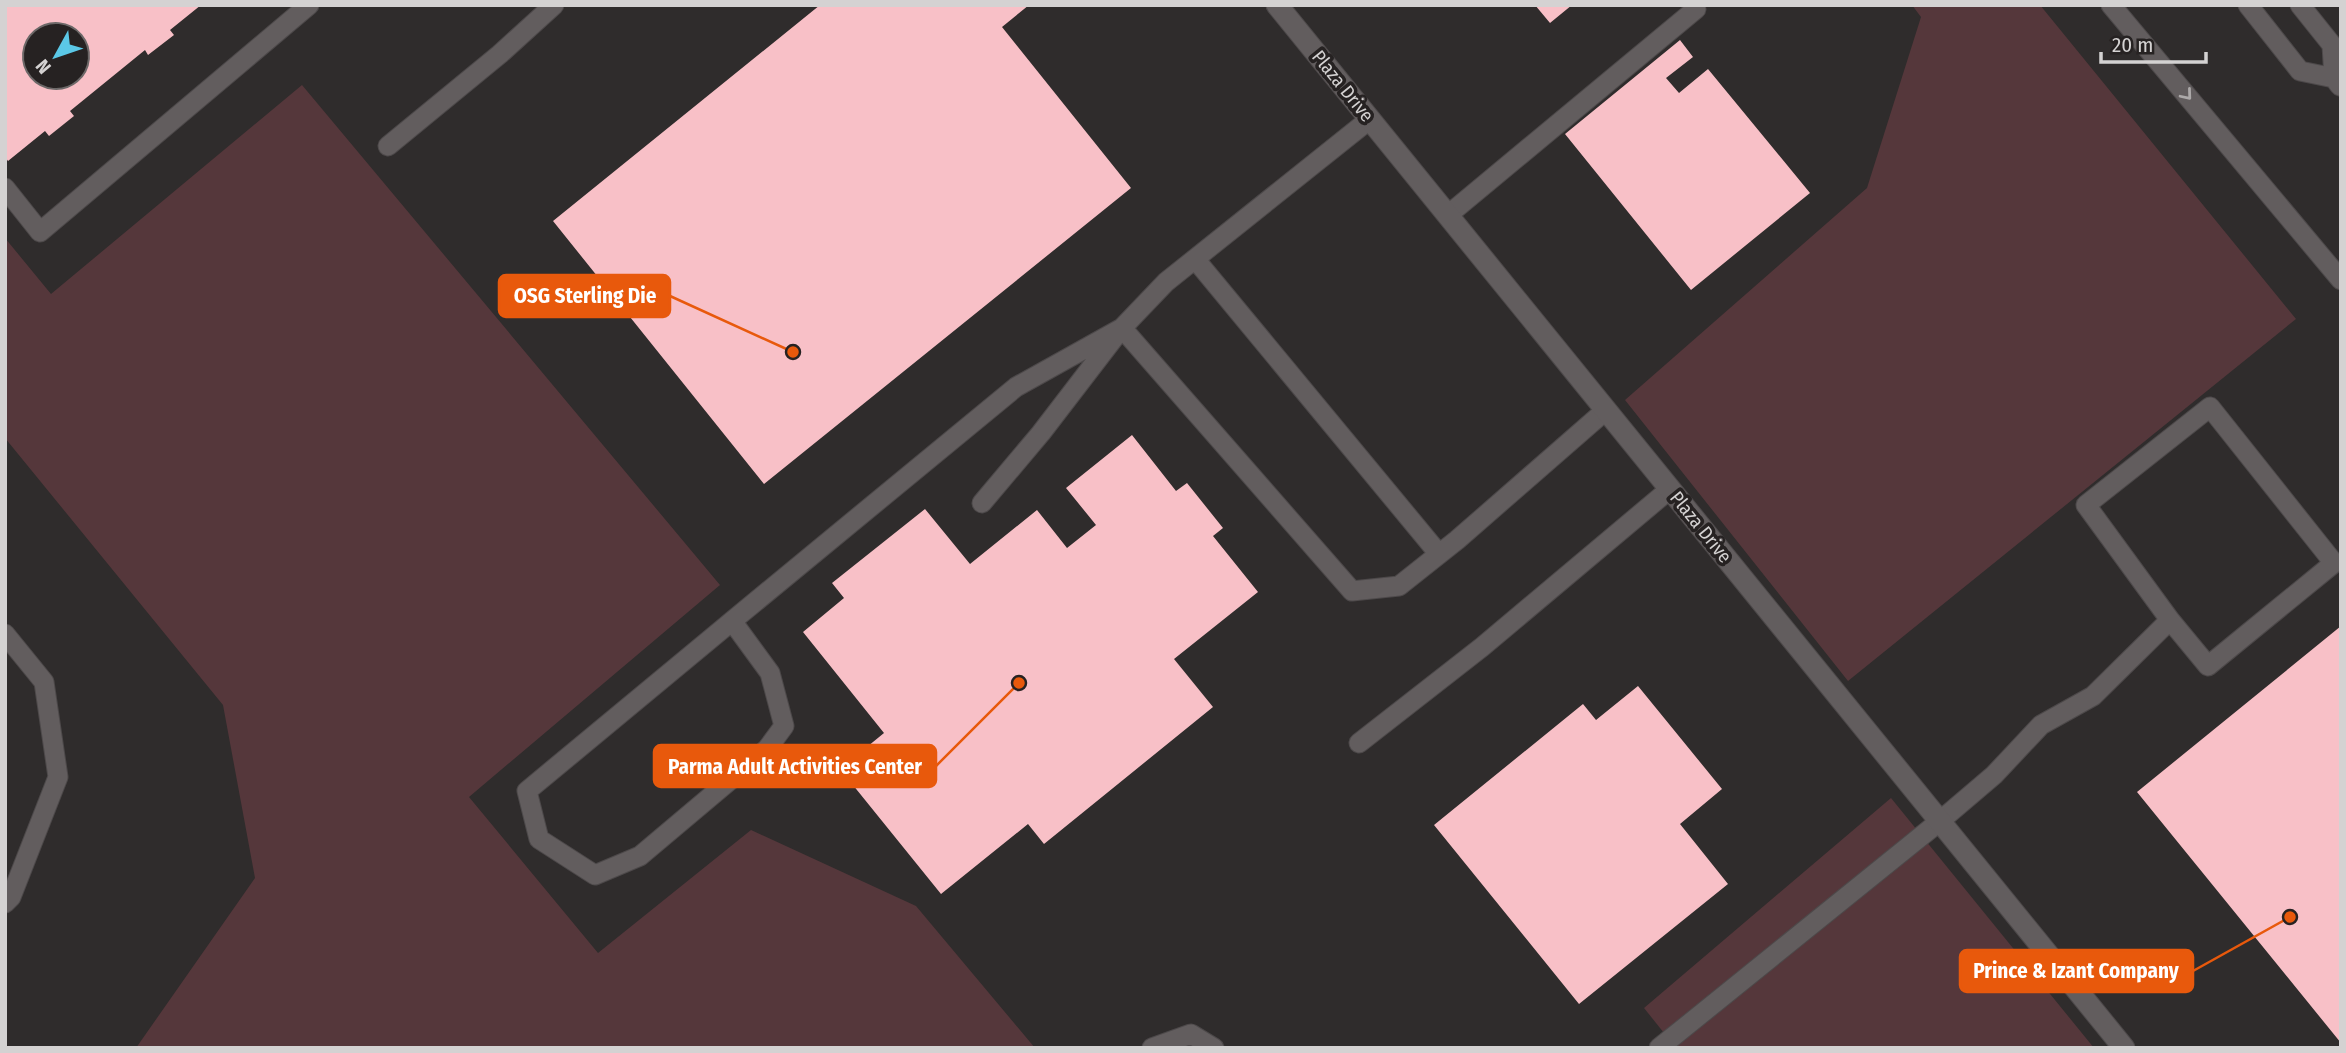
<svg xmlns="http://www.w3.org/2000/svg" width="2346" height="1053" viewBox="0 0 2346 1053" font-family="'Fira Sans Condensed',sans-serif">
	<style>
		.green { fill: #55373b }
		.building { fill: #f8c0c7; fill-rule: evenodd }
		.lines { fill: none; stroke-linecap: round; stroke-linejoin: round }
		.service-casing { stroke: #4d494a; stroke-width: 21 }
		.minor-casing { stroke: #4d494a; stroke-width: 23 }
		.service { stroke: #625d5e; stroke-width: 19 }
		.minor { stroke: #625d5e; stroke-width: 21 }
		.oneway { stroke: #aca9a9 }
		.labels { text-anchor: middle; dominant-baseline: central; stroke-width: 7; stroke-linejoin: round; paint-order: stroke }
		.street-label { font-size: 19px; fill: #d4d2d2; stroke: #262222 }
		.leader { fill: none; stroke: #e8590c; stroke-width: 2.5 }
		.callout-dot { fill: #e8590c; stroke: #262222; stroke-width: 2.5 }
		.callout { fill: #e8590c; stroke: #e8590c; stroke-width: 2.5 }
		.callout-label { font-size: 21px; text-anchor: middle; font-weight: bold; fill: #fff }
	</style>
	<rect width="100%" height="100%" fill="#2f2c2c"/>
	<path class="green" d="M1912 5H2040L2296 319 1848 681 1625 400 1867 188 1921 17Z
		M302 85 720 585 469 797 598 953 751 830 916 906 1035 1048H136L255 878 223 705 5 438V238L51 294Z
		M1891 798 2094 1048H1676L1644 1008Z"/>
	<path class="building" d="M5 5H201L170 30 174 35 148 55 145 50 70 111 74 116 49 136 45 131 8 161 5 157ZM35 35H77V77H35Z
		M820 5H1029L1002 27 1131 188 764 484 553 221Z
		M1535 5H1572L1550 23Z
		M1680 40 1693 57 1666 78 1679 93 1708 69 1810 193 1691 290 1565 134Z
		M1132 435 1176 491 1187 483 1223 528 1213 536 1258 592 1174 659 1213 707 1044 844 1028 824 941 894 840 769 884 733 803 632 844 598 832 583 925 509 970 564 1037 510 1067 548 1096 525 1066 488Z
		M2341 626V1043L2137 792Z
		M1638 686 1722 789 1680 824 1728 884 1579 1004 1434 825 1583 704 1596 720Z"/>
	<g class="lines">
		<defs>
			<path id="service" d="M2111 5 2341 280
				M2248 5 2300 71 2334 78
				M2300 5 2332 45 2334 78 2340 86
				M1370 119 1166 282 1122 328 1352 591 1399 586 1457 540 1606 410
				M388 146 500 54 554 5
				M5 188 40 232 309 5
				M1448 215 1696 9
				M1195 259 1439 554
				M982 503 1041 433 1117 334
				M732 621 770 673 784 726 767 749 640 856 595 875 539 839 527 791 720 631 732 621 1016 387 1122 328
				M5 634 44 682 58 777 11 897 5 903
				M1359 743 1482 647 1670 489
				M1152 1048 1191 1034 1214 1048
				M1659 1048 1940 821 1994 775 2041 725 2093 696 2170 620 2086 505 2210 407 2334 563 2208 666 2170 620"/>
			<path id="minor" d="M1277 5 2124 1048"/>
		</defs>
		<use href="#service" class="service-casing"/>
		<use href="#minor" class="minor-casing"/>
		<use href="#service" class="service"/>
		<use href="#minor" class="minor"/>
	</g>
	<defs><path id="oneway-chevron" d="M-2-3.5L2.5 0L-2 3.5" fill="none" stroke-width="1.6" stroke-linecap="round" stroke-linejoin="round" transform="scale(1.75)"/></defs>
	<use class="oneway" href="#oneway-chevron" transform="translate(2187 95) rotate(50)"/>
	<g class="labels">
		<g class="street-label">
			<text transform="translate(1343 86) rotate(51)">Plaza Drive</text>
			<text transform="translate(1701 527) rotate(51)">Plaza Drive</text>
		</g>
	</g>
	<path class="leader" d="M793 352L670 296M1019 683L936 766M2290 917L2193 971"/>
	<g class="callout-dot">
		<circle cx="793" cy="352" r="7"/>
		<circle cx="1019" cy="683" r="7"/>
		<circle cx="2290" cy="917" r="7"/>
	</g>
	<g class="callout">
		<rect x="499" y="275" width="171" height="42" rx="7"/>
		<rect x="654" y="745" width="282" height="42" rx="7"/>
		<rect x="1960" y="950" width="233" height="42" rx="7"/>
	</g>
	<g class="callout-label">
		<text x="585" y="303">OSG Sterling Die</text>
		<text x="795" y="774">Parma Adult Activities Center</text>
		<text x="2076" y="978">Prince &amp; Izant Company</text>
	</g>
	<rect width="2346" height="1053" fill="none" stroke="#d4d2d2" stroke-width="14"/>
	<g transform="translate(56 56) rotate(230)"><circle r="33" fill="#262222" stroke="#6c6868" stroke-width="2"/>
	<path d="M0-5L12 26L0 18L-12 26Z" fill="#5bc8e7"/>
	<text y="-10" font-size="19" font-weight="bold" text-anchor="middle" fill="#d4d2d2">N</text>
	</g>
	<path d="M2101 52v10h105v-10" fill="none" stroke="#d4d2d2" stroke-width="3.5"/>
	<text x="2112" y="52" font-size="21" fill="#d4d2d2" stroke="#262222" stroke-width="5" paint-order="stroke">20 m</text>
</svg>
